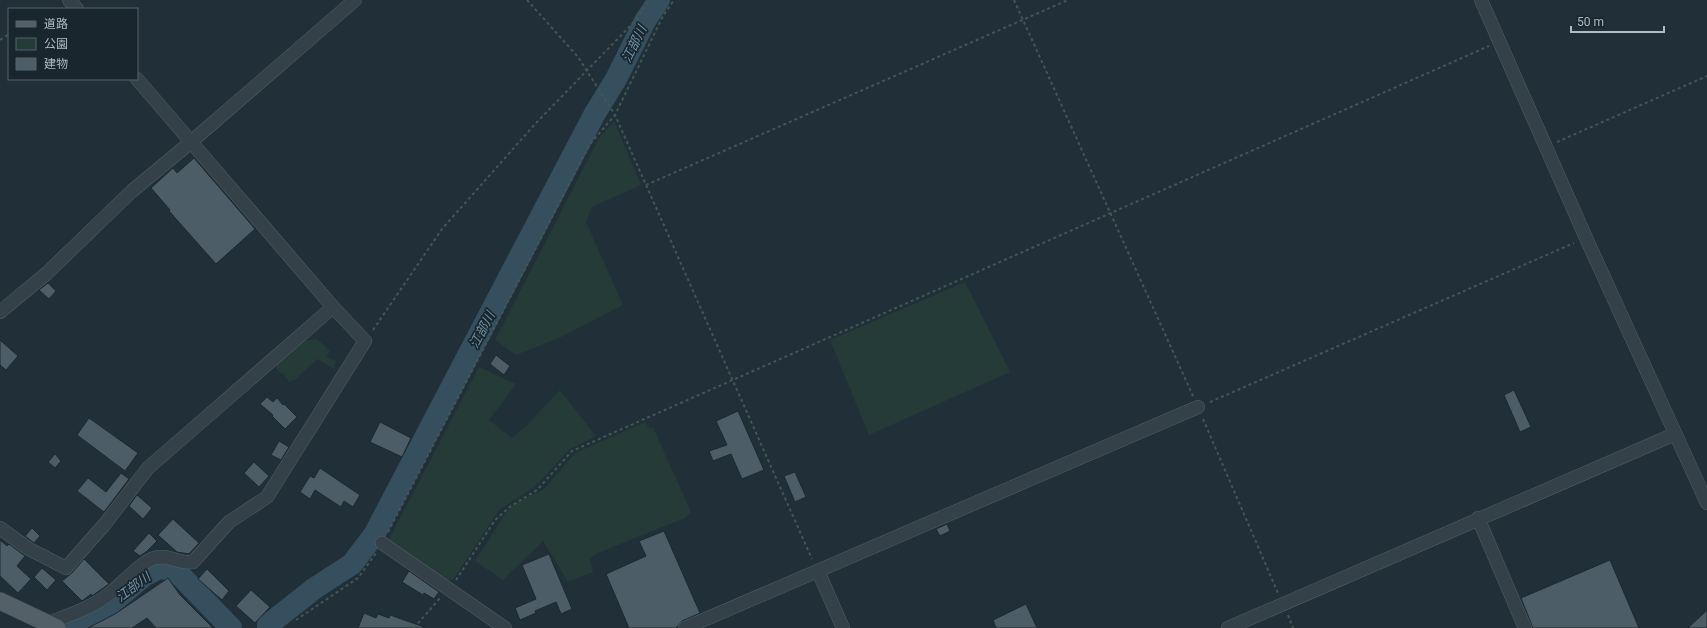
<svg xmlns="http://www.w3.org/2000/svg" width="1707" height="628" viewBox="0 0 1707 628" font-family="Roboto,'Noto Sans JP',sans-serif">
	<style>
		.green { fill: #243b38 }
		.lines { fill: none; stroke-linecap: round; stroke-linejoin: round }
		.river { stroke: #354f5f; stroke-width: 22 }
		.building { fill: #4c5d67; stroke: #1c282f }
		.minor-casing { stroke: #525f66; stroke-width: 14 }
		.major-casing { stroke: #3e4a52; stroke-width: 18 }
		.path { stroke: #435755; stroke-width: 2; stroke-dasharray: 3 3; stroke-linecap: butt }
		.minor { stroke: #354148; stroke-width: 13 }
		.major { stroke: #536068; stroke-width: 17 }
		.labels { text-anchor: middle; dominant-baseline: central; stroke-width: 3.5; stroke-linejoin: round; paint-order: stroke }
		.water-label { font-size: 13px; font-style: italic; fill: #7094a8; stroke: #1a262d }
	</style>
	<rect width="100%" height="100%" fill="#212f38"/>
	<path class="green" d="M614 121 641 185 592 207 586 222 623 305 559 338 516 355 495 340 599 138Z
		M965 282 1010 372 869 435 830 340Z
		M295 339 309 340 317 339 330 351 326 357 336 361 334 369 317 359 295 380 289 382 284 374 278 372 275 362Z
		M479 367 516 384 489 420 512 438 525 427 560 390 596 436 570 449 536 486 499 510 453 580H447L388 541Z
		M645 422 650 429 653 427 691 512 685 518 598 553 590 558 593 572 568 582 543 541 503 580 475 561 505 514 514 504 544 489 575 453Z"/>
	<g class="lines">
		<path class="river" d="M64 628 103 610 144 576 159 568 176 571 231 628
			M268 628V625L315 588 352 564 374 535 594 115 616 79 645 21 659 0"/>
	</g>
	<path class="building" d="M194 158 255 229 216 264 169 211 170 210 151 188 173 168 177 173Z
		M48 283 56 291 49 299 39 290Z
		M0 340 18 356 6 370 0 365Z
		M496 355 510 366 504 375 490 364Z
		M1514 390 1531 427 1520 432 1504 395Z
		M267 397 273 402 277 398 283 405 284 404 297 417 285 429 272 416 273 415 260 404Z
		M738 411 764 470 742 479 731 454 713 461 709 451 727 445 716 421Z
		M89 418 138 453 125 471 77 435Z
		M380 422 411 438 402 457 370 442Z
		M279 441 289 447 281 460 271 455Z
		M55 454 61 461 55 468 48 462Z
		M254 462 269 476 259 487 244 473Z
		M320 468 360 495 353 507 344 501 341 507 315 490 310 499 300 492 310 476 314 478Z
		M795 472 806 497 795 502 784 476Z
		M121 473 129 479 104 512 77 491 88 478 106 492Z
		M137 495 152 508 143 519 129 506Z
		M173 519 199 543 189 554 177 552 158 535Z
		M947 524 950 531 940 536 936 529Z
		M32 528 40 536 34 543 25 536Z
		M664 531 700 613 682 621 676 628H629L606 574 646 556 639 541Z
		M149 533 157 541 146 552 140 556 133 551Z
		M0 540 7 546 9 544 25 556 17 566 31 579 18 593 0 576Z
		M549 554 572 609 561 614 556 602 535 611 536 613 520 620 515 608 536 599 522 565Z
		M84 559 109 584 92 596 91 594 82 601 62 581 72 573Z
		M1610 560 1639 628H1533L1521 598Z
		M42 568 56 580 47 590 34 577Z
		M207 569 229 591 222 600 198 579Z
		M409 571 439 592 434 599 424 593 423 595 402 582Z
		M168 578 180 595 213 628H156L147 618 132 628H88L115 614Z
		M251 590 270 607 255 623 236 606Z
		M1026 604 1037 628H996L993 620Z
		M1707 610V628H1688Z
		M364 613 376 618 378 614 389 618 390 615 424 627V628H358Z"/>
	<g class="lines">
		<defs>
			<path id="minor" d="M69 0 77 9
				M1481 0 1586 238 1707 503
				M0 312 46 274 132 191 191 142 355 0
				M1478 518 1525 628
				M0 528 29 549 66 568 104 525 148 468 333 307
				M382 543 505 628
				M818 571 843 628
				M48 623C69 615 91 608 109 594 120 586 142 561 154 558 168 554 180 564 193 562L229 522 267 497 365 341 333 307 137 79
				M685 628 1198 407
				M1228 628 1675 434"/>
			<path id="major" d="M0 601 57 628"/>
		</defs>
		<use href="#minor" class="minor-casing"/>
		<use href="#major" class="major-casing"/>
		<path class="path" d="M527 0 578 57 615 115 812 559
			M1014 0 1193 396
			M0 40 9 34
			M1557 142 1707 76
			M646 185 1068 0
			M373 330 442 229 536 123 635 21 649 0
			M1210 402 1574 243
			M1203 419 1278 593
			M388 532 590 144 615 115 663 16 674 0
			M456 580 495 520 511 506 537 490 572 451 1489 46
			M1288 615 1293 628
			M296 620 358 578 376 553
			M414 628 440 598"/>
		<use href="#minor" class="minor"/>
		<use href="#major" class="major"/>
	</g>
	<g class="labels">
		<g class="water-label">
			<text transform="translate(634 44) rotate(-64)">江部川</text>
			<text transform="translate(482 330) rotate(-62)">江部川</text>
			<text transform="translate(133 587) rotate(-37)">江部川</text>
		</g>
	</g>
	<rect x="8" y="8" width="130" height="72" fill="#1a262d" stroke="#56626a"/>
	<rect x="16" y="21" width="20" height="6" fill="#536068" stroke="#56626a"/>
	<text x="44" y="28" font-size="12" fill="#afbcc5">道路</text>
	<rect x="16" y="38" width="20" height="12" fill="#243b38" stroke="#56626a"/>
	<text x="44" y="48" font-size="12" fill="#afbcc5">公園</text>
	<rect x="16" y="58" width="20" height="12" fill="#4c5d67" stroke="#56626a"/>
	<text x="44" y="68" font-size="12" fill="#afbcc5">建物</text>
	<path d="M1571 26v6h93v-6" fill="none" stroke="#afbcc5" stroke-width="2"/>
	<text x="1577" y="26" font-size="12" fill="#afbcc5" stroke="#1a262d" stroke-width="3" paint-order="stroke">50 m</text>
</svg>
